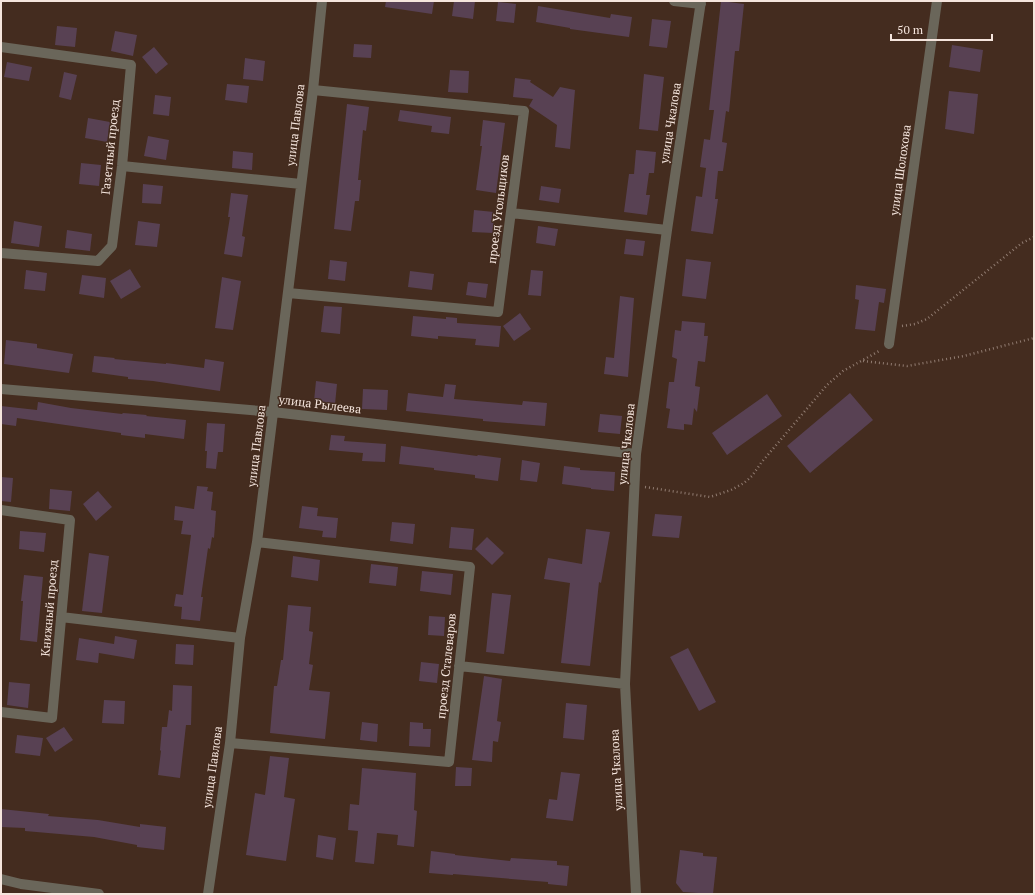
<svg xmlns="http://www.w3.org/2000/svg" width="1035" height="895" viewBox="0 0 1035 895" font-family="'PT Serif',serif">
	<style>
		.building { fill: #584153 }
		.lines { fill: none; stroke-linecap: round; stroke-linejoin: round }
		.path { stroke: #917c71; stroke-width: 2.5; stroke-dasharray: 1 3; stroke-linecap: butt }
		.minor { stroke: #6a665a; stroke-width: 10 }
		.labels { text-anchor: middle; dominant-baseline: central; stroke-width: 3; stroke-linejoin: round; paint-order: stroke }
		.street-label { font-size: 12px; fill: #f5e5dd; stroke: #442c1f }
	</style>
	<rect width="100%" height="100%" fill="#442c1f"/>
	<path class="building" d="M386 1H434L432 14 385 7Z
		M454 1H475L473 19 452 16Z
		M721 1 744 4 739 51H735L729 112 726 111 722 142 727 143 723 171H718L715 199H718L713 234 691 231 696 196 702 197 706 168 700 167 704 139 710 140 714 110H709Z
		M498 2 516 4 514 23 496 21Z
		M538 6 610 18 611 14 632 17 629 37 570 29V28L536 22Z
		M652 19 671 21 667 48 649 46Z
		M57 26 77 28 75 47 55 45Z
		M115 31 137 35 133 56 111 51Z
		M354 44 372 45 371 58 353 57Z
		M952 45 983 50 980 72 949 67Z
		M154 47 168 64 156 74 142 57Z
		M245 58 265 61 263 81 243 79Z
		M7 62 32 67 29 81 4 77Z
		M450 70 469 71 468 93 448 92Z
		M64 72 77 75 71 100 59 97Z
		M644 74 664 77 658 131 639 129Z
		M515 78 531 80 530 82 553 97 560 87 575 90 570 149 555 147 557 125 529 106 533 99 513 97Z
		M227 84 249 86 247 103 225 100Z
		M949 91 978 94 974 134 945 129Z
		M155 95 171 97 169 116 153 114Z
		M347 104 369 107 366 131 363 130 358 180H361L359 201H355L351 231 334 229Z
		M400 110 451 117 449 134 431 132 432 126 398 121Z
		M88 118 110 122 107 142 85 138Z
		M483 120 505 123 496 193 476 190 482 146H480Z
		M148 136 169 140 166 160 144 156Z
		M636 150 656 152 654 173H649L646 195H650L647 215 624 212 629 174H634Z
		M233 151 253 153 252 170 232 168Z
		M81 163 101 165 99 186 79 184Z
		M143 184 163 186 161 204 142 203Z
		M541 186 561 189 559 203 539 200Z
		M231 193 248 195 242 236 245 237 242 257 224 254 230 217H228Z
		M474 210 494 212 493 233 472 232Z
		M14 221 42 226 39 247 11 243Z
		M138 221 160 224 157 247 135 245Z
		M538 226 558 229 555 246 536 243Z
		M67 230 92 234 90 251 65 248Z
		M626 239 645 241 643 256 624 254Z
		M686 259 711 262 706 299 682 296Z
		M330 260 347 262 345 281 328 279Z
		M130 269 141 287 121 299 110 281Z
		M26 270 47 273 45 291 24 289Z
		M531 270 543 271 541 296 528 295Z
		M410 271 434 274 432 290 408 287Z
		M82 275 106 278 104 298 79 294Z
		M222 277 241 281 233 330 215 328Z
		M468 282 488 284 486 298 466 295Z
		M856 285 886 289 884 303 879 302 875 331 855 329 859 300 855 299Z
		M620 296 634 298 628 377 604 374 606 357 614 358Z
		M324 306 342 307 340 334 321 332Z
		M520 313 531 329 514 341 503 326Z
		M413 316 446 319V317L457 318V323L501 326 499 347 475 345 476 339 438 336V339L411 336Z
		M682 321 705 323 704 336H708L705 362 698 361 695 386 700 387 697 412 694 408 692 425 684 424V430L667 428 670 409 666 408 669 382H674L677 359 672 357 675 330 681 331Z
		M6 340 37 344V348L73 354 69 373 4 364Z
		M94 356 115 358 114 359 166 364V363L204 368 205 359 224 362 220 391 153 381 128 379V377L92 372Z
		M316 381 337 384 335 404 314 401Z
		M445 384 456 385 454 399 522 405 523 401 547 403 545 426 483 421V419L406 411 408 393 443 397Z
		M363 389 388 390 387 410 362 409Z
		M850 393 873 420 810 473 787 446Z
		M767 394 782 416 727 455 712 433Z
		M38 402 71 408 122 414 123 413 147 415 146 416 186 420 184 439 145 434V438L121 435V433L17 418 16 426 1 424V406L37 410Z
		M600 414 622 416 620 434 598 432Z
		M207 423 225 424 223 452H218L216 469 206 468 207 451H205Z
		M331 435 345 436 344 441 386 444 385 462 362 461 363 453 329 450Z
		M401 446 477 456 478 455 501 458 498 481 475 478V475L434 470V468L399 464Z
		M522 460 540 463 537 482 520 480Z
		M564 466 580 468V470L615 472 614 491 591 489V488L562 484Z
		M1 477 13 478 11 502 1 501Z
		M197 486 208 487 207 491 213 492 211 510 216 511 214 538 212 537 210 549 208 548 201 597H203L200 621 181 619 182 607 174 606 176 594 183 595 191 535 181 534 183 521 174 520 175 506 194 509Z
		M50 489 72 491 70 511 49 509Z
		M98 491 112 507 96 521 83 504Z
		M302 506 318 508 317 516 338 518 336 538 322 537 323 531 299 528Z
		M655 514 682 516 679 538 652 536Z
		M392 522 415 524 413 544 390 541Z
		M451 527 474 529 472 550 449 548Z
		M586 529 610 532 601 583 599 582 590 666 561 663 570 583 544 579 548 558 582 564Z
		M20 531 46 533 44 552 19 549Z
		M487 537 504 553 492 565 475 549Z
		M89 553 109 556 102 613 82 611Z
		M293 556 320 560 318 581 291 577Z
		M371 564 398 567 396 586 369 583Z
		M422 571 453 574 451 595 420 591Z
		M24 575 43 577 37 642 20 640 23 601H21Z
		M492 593 511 595 504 654 486 652Z
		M288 605 311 607 309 631 313 632 309 664 313 665 309 690 330 692 325 739 270 733 274 686H277L281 660H283Z
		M429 616 445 617 444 636 428 635Z
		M115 636 137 640 134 659 99 653 98 663 76 660 79 638 114 644Z
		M176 644 194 645 193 665 175 664Z
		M688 648 716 702 699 711 670 657Z
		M421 662 439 664 437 683 419 681Z
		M484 676 502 679 497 721 501 722 498 742 493 741 492 762 472 760Z
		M9 682 30 684 28 708 7 705Z
		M173 685 192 686 191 725H186L180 778 158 775 161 751 160 750 162 727H167L169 710 172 711Z
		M104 700 125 701 124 724 102 723Z
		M566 703 587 705 584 740 563 738Z
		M362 722 378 724 377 742 360 740Z
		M410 722 423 723V729H431L430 747 409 746Z
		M64 727 73 740 55 752 46 738Z
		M17 735 43 738 40 756 15 753Z
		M270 756 289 758 284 797 295 799 286 861 246 855 255 793 265 795Z
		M456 767 472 768 471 786H455Z
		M362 768 416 773 414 810 417 811 414 847 397 845 398 835 377 833 374 864 355 862 358 831 348 830 350 804 359 805Z
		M561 772 580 774 573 821 546 818 549 799 557 800Z
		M1 809 49 814 48 816 98 820 140 827V824L166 827 164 850 137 847V845L94 837 25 831V828L1 827Z
		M318 835 336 838 333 860 316 857Z
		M680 850 703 853V856L717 857 713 894 683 892 676 883Z
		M431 851 455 854V855L510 861 511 858 557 861V865L569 866 567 886 548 884V882L453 874V875L429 873Z"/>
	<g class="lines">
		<path class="path" d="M902 326 915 324 927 319 1022 243 1034 237
			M863 361 907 366 964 356 1034 338
			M645 487 710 497 731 490 744 483 752 476 761 463 827 385 843 371 881 350"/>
		<path class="minor" d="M674 1 701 4
			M1 47 131 65 122 166 112 246 98 261 1 253
			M122 166 301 184
			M511 213 667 230
			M288 293 498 312 524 111 313 90
			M889 344 937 1
			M1 389 273 412 636 454
			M1 510 70 520 52 718 1 712
			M61 617 240 638
			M459 666 625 684
			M230 743 449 762 470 567 257 542
			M1 879 21 884 99 894
			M208 894 230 743 240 638 257 542 313 90 322 1
			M636 894 625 684 636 454 667 230 701 1"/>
	</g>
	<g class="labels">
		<g class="street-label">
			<text transform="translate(670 123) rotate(-81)">улица Чкалова</text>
			<text transform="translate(295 125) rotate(-83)">улица Павлова</text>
			<text transform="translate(110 147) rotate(-84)">Газетный проезд</text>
			<text transform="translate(900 170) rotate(-82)">улица Шолохова</text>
			<text transform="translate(498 209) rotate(-83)">проезд Угольщиков</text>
			<text transform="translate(320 404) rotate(7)">улица Рылеева</text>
			<text transform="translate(626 444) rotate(-84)">улица Чкалова</text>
			<text transform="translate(256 446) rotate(-83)">улица Павлова</text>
			<text transform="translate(49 608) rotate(-85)">Книжный проезд</text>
			<text transform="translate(446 666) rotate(-84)">проезд Сталеваров</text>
			<text transform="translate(212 767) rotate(-82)">улица Павлова</text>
			<text transform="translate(616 770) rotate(-93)">улица Чкалова</text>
		</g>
	</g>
	<rect width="1035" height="895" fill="none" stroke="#f5e5dd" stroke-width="4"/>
	<path d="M891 34v6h101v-6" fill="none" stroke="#f5e5dd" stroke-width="2"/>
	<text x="897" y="34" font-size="12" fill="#f5e5dd" stroke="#442c1f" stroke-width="3" paint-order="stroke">50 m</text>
</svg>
